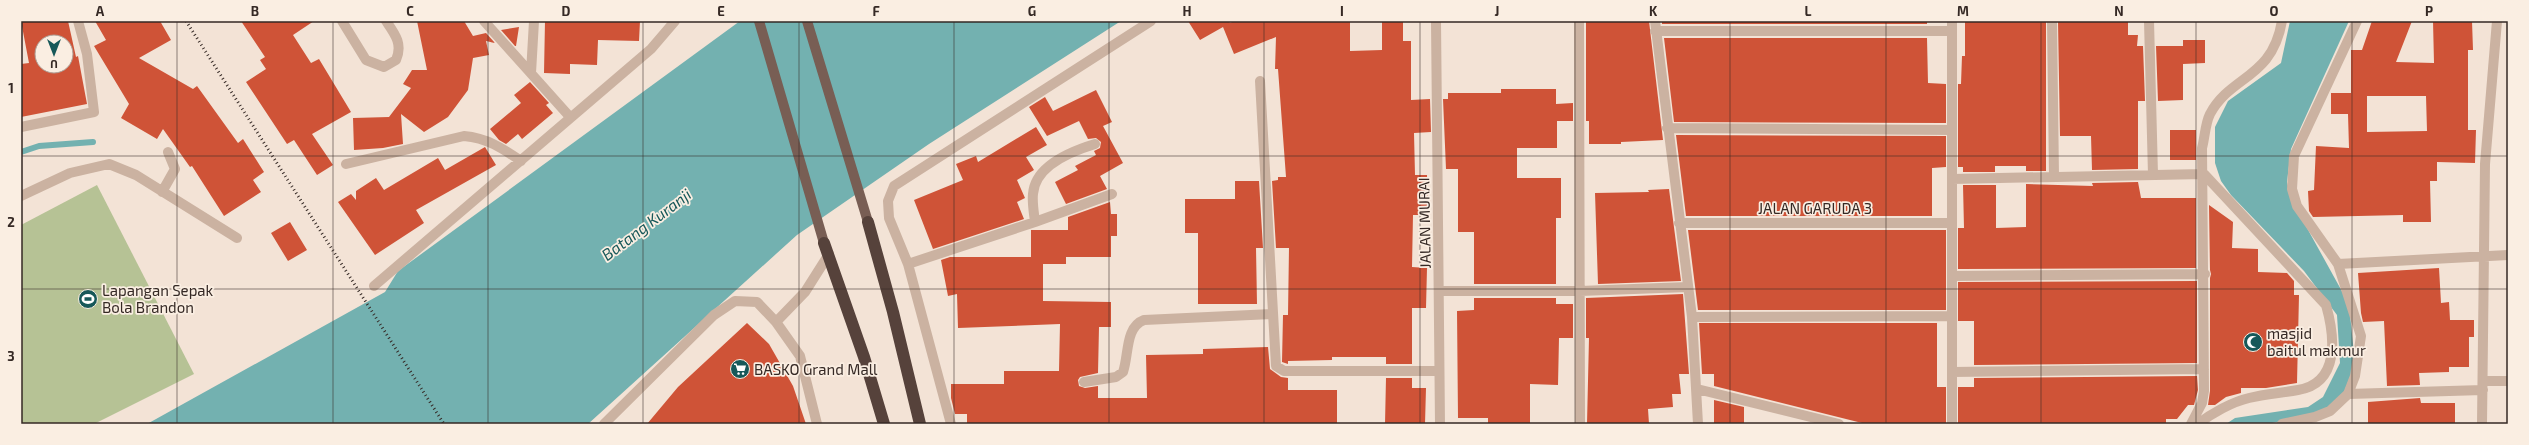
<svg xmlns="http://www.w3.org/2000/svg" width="2529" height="445" viewBox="0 0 2529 445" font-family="'Exo 2',sans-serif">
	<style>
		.green { fill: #b6c295 }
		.water { fill: #73b1b0 }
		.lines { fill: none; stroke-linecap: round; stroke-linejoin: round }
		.stream { stroke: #73b1b0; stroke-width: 6 }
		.building { fill: #cf5337; fill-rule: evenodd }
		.minor { stroke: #cbb2a1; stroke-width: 10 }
		.major { stroke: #785e54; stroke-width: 10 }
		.highway { stroke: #56423b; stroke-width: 12 }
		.rail { stroke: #352925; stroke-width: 3; stroke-dasharray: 1 3; stroke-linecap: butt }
		.grid { fill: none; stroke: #352925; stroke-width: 1; stroke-opacity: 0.55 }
		.labels { text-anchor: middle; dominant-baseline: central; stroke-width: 3.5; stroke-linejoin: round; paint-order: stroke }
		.street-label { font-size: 15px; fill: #352925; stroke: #faeee2 }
		.poi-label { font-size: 15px; fill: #352925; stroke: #faeee2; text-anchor: start }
		.water-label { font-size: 16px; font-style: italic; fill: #175859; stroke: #faeee2 }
		.neatline { fill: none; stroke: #352925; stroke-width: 1.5 }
		.grid-label { font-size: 13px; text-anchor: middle; font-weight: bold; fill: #352925 }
	</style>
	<rect width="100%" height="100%" fill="#f3e3d6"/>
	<path class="green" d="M97 185 194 374 94 424H21V225Z"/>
	<path class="water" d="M740 21H1121L929 144 797 235 588 424H147L385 292 398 271Z
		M2290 21H2349L2291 149 2287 182 2291 199 2349 304 2355 364 2341 400 2321 413 2267 424H2226L2235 418 2308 407 2323 397 2340 363 2337 315 2304 271 2231 195 2221 181 2215 163V127L2228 101 2281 63Z"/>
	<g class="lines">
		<path class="stream" d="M21 152 39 146 93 142"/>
	</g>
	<path class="building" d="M21 21H68L76 57 78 56 87 104 21 117V64L29 63ZM42 42H66V66H42Z
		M95 21H160L171 40 139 58 193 89 197 86 238 143 243 139 264 172 253 180 261 192 224 216 192 166 190 167 163 129 157 139 121 118 129 104 94 46 106 40Z
		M241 21H314L293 35 311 63 319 59 351 112 312 134 333 165 317 175 294 140 287 144 246 82 266 69 260 60 265 57Z
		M417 21H464L473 36 486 33 495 43 486 41 489 55 473 58 468 90 448 117 424 132 401 114 403 144 383 148 354 150 353 118 389 117 411 88 403 84 412 70H427Z
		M545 21H640L639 41 598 40 597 65 570 64V74L544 73Z
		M1188 21H1233L1229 23 1235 21H1350V51L1382 50V21H1403V41H1411V100L1430 99 1431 132 1414 133 1415 175H1427L1428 215H1413L1412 267 1427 268 1426 308H1412V364H1386V357H1332V360L1288 361V364L1282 362 1283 315H1288L1289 248H1276L1272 181 1278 180V177H1286L1278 69H1275L1276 37 1234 54 1223 27 1200 40Z
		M1586 21H1649L1663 140 1621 142V144H1589V121H1586Z
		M1662 21H1927V24H1662Z
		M1965 21H2046V171H2026V166H1995V172H1963V167H1958V84H1961L1962 56H1965Z
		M2058 21H2128V35H2138L2137 46H2143L2145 101H2138V169L2092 170 2091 136H2060Z
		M2372 21H2412L2396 62 2434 63 2433 21H2472L2473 50H2468V130H2476L2475 163 2437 162V181H2430L2431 222H2403V215L2313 217 2309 211 2308 191 2314 190 2316 146 2349 148 2348 114H2331V93H2351V50H2362ZM2367 96H2426L2427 131 2367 132Z
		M519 27 516 46H515L501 30Z
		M1664 38H1927L1928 83 1946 84V123L1674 122Z
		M2183 40H2205V63L2183 64V100L2158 101 2156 46H2183Z
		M530 82 549 103 546 105 553 113 522 139 518 134 506 144 499 140 490 129 521 103 514 95Z
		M1501 89H1556V104L1573 103V121H1557V148H1517V178H1561V218H1556V284H1474V232H1458V169H1446L1443 99H1448V93H1501Z
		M1096 90 1112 122 1103 126 1123 163 1100 176 1107 189 1066 204 1055 182 1078 170 1075 166 1096 155 1094 151 1100 148 1101 142 1096 138 1088 139 1079 121 1047 136 1029 107 1045 97 1053 111Z
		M1036 127 1047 145 1026 157 1034 170 1017 180 1025 198 1017 202 1024 219 933 249 914 200 963 180 956 164 976 156 978 162Z
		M2170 130H2196V160H2170Z
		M1676 135 1946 136V167L1932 168V216H1686Z
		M485 147 496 165 416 210 424 223 375 255 338 202 351 194 356 200V191L376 178 384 190 438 158 445 170Z
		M1235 181H1259L1263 248H1256L1257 304H1198V233H1185V199H1235Z
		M2138 182 2141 198H2196V268L1958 269V228H1964L1963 185H1996V228L2026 227V184L2093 186 2092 183Z
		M1669 189 1681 281 1598 284 1595 193 1649 192 1648 190Z
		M1110 202 1111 214H1117V236H1111V257H1066V264H1043V301L1111 302V327H1099L1098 373 1080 377 1078 380 1079 386 1085 388 1098 386V398H1147L1146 355 1203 354V349L1268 347 1270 369 1281 377 1288 378V390H1337V424H967V414H955L951 398V384H1004V371H1059L1060 324 958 328 957 294 948 296 941 260 950 257H1031V230H1068V217Z
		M2209 205 2233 222 2232 248 2258 249V272L2287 273 2294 281V295H2299L2297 383 2266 388H2241V393L2226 397 2215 405H2208L2210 391V278L2211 274 2210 270Z
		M290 222 307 250 288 261 271 233Z
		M1688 230H1946V310H1698Z
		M2439 268 2441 303 2449 302 2450 320H2474V337H2469V367H2449V372L2419 373 2420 385 2387 386 2384 321 2363 322 2361 313 2358 273Z
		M2197 281V363L1974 365V321H1958V282Z
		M1683 294 1689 374H1679L1681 394H1672L1673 407 1648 409 1649 424H1587L1589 338H1586V298Z
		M1474 298H1556V304H1573V338H1559L1558 385 1530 384V424H1488V418H1458L1457 311 1474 310Z
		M747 323 769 344 793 386 806 424H647L678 387Z
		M1699 323H1937V387H1946V424H1866L1714 386V374H1702Z
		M2197 376 2198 390 2194 405H2188L2177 419H2166V423L1958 424V387H1974V378Z
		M1386 378H1412V388H1426L1425 424H1385Z
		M2420 398 2421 403H2455V424H2368V402Z
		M1714 400 1744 407V424H1714Z"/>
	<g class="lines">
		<path class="minor" d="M342 21 366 60 384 67 396 60C403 44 395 34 386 21
			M484 21 570 117
			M1436 21 1440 424
			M1579 21 1580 424
			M1655 21 1692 317 1698 424
			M2052 21 2054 177
			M2149 21 2153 175
			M1655 31H1952
			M531 73 534 21
			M1260 81 1276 366 1284 371H1439
			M21 127 94 112 87 54 78 21
			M1667 128 1952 130
			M346 164 464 136C487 138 502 148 521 161
			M1952 179 2204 174 2326 305C2335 337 2340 383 2298 390 2282 393 2265 394 2249 398 2232 402 2212 413 2198 424
			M162 192 175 169 168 152
			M21 196 70 173 109 164 136 175 237 238
			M1035 222C1034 213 1032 203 1033 194 1035 165 1072 151 1095 144
			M1679 223H1952
			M908 264 1035 222 1112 194
			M2338 264 2508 255
			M1952 276 2205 274
			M374 286 651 49 675 21
			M1439 291H1580L1688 287
			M1692 317 1952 316
			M1952 372 2204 369
			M2483 381H2508
			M1084 382 1116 377 1123 372C1129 355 1125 327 1144 320L1273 314
			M1697 389 1839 424
			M2348 394 2483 390
			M604 424 714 315 735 301 757 302 776 322
			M817 424 800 356 776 322 805 292 829 254
			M951 424 908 264 889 218 888 201 894 186 1151 21
			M1952 424V21
			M2191 424 2202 403 2204 391 2202 148C2205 137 2205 124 2210 114 2231 75 2272 79 2282 21
			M2282 424 2315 417 2330 411 2348 394 2355 376 2361 336 2338 264 2297 206 2292 189 2294 156 2357 21
			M2482 424 2485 164 2497 21"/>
		<path class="major" d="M759 21 824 243
			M807 21 868 222"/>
		<path class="highway" d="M868 222 893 312 920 424
			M824 243 864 357 884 424"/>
		<path class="rail" d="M186 21 444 424"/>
	</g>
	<path class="grid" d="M177 21V424M333 21V424M488 21V424M643 21V424M799 21V424M954 21V424M1109 21V424M1264 21V424M1420 21V424M1575 21V424M1730 21V424M1886 21V424M2041 21V424M2196 21V424M2352 21V424M21 156H2508M21 289H2508"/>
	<defs>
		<symbol id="stadium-disc" viewBox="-11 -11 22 22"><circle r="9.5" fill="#175859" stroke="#faeee2"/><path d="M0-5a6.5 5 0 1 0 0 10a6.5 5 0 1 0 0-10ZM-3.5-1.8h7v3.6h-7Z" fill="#fff"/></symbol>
		<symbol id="mosque-disc" viewBox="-11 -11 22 22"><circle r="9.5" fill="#175859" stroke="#faeee2"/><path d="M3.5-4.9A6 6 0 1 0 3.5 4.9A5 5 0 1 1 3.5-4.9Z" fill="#fff"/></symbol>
		<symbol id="supermarket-disc" viewBox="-11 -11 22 22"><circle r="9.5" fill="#175859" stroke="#faeee2"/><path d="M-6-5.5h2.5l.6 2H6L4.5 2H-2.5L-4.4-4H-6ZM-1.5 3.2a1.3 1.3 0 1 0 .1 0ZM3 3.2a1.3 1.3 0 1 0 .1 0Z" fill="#fff"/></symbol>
	</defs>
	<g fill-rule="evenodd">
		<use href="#stadium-disc" x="77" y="288" width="22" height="22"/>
		<use href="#mosque-disc" x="2242" y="331" width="22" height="22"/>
		<use href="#supermarket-disc" x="729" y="358" width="22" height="22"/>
	</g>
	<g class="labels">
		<g class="street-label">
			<text x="1815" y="208">JALAN GARUDA 3</text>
			<text transform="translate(1424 223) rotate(-91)">JALAN MURAI</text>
		</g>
		<g class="poi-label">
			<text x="102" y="290">Lapangan Sepak<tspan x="102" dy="17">Bola Brandon</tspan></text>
			<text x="2267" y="333">masjid<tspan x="2267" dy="17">baitul makmur</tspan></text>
			<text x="754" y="369">BASKO Grand Mall</text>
		</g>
		<g class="water-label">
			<text transform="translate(646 224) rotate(-37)">Batang Kuranji</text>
		</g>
	</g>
	<rect width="2529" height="445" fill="none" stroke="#faeee2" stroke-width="44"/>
	<g transform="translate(54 54) rotate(180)"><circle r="19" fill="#faeee2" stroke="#ab9f96"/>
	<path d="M0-3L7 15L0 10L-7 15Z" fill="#175859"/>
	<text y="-6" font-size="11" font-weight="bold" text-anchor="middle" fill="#352925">U</text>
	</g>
	<rect x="22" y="22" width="2485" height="401" class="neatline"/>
	<g class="grid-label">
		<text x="100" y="16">A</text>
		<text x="255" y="16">B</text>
		<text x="410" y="16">C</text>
		<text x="566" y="16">D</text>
		<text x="721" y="16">E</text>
		<text x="876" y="16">F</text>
		<text x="1032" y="16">G</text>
		<text x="1187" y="16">H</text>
		<text x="1342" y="16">I</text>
		<text x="1497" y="16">J</text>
		<text x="1653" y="16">K</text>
		<text x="1808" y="16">L</text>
		<text x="1963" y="16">M</text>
		<text x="2119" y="16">N</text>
		<text x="2274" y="16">O</text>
		<text x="2429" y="16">P</text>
		<text x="11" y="93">1</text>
		<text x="11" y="227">2</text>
		<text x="11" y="361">3</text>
	</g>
</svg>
